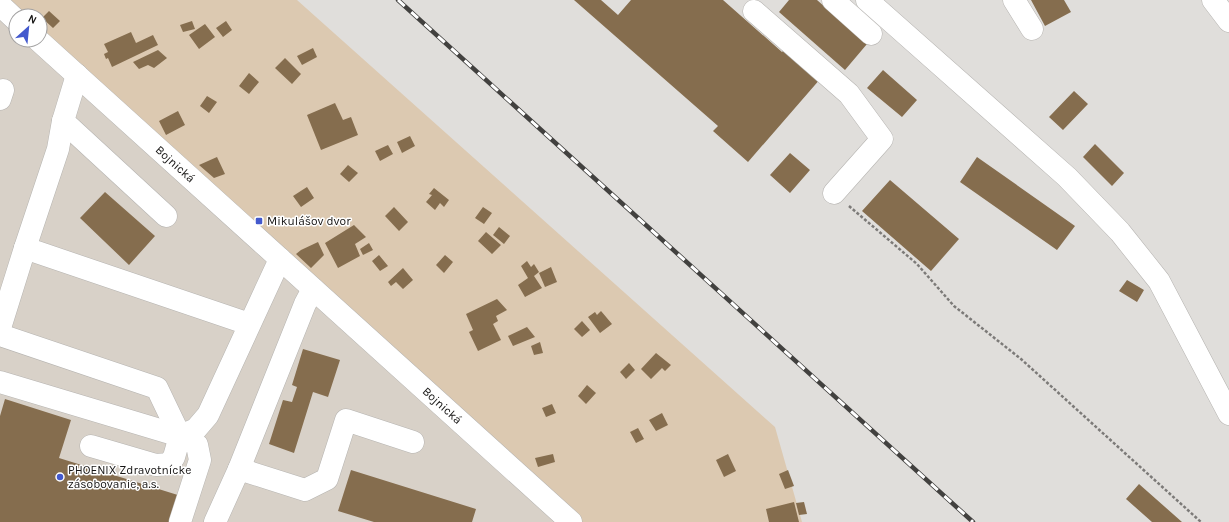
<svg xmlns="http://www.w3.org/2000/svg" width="1229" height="522" viewBox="0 0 1229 522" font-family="Karla,sans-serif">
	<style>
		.built { fill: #d8d1c8 }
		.green { fill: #dcc9b1 }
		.building { fill: #856d4e }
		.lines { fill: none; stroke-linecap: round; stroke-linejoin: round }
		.minor-casing { stroke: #b6b4b1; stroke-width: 23 }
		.path { stroke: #7c7a78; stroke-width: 2.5; stroke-dasharray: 3 2; stroke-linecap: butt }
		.minor { stroke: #fff; stroke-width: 22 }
		.rail-casing { stroke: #42413f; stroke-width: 4.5 }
		.rail { stroke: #fff; stroke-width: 3; stroke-dasharray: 9; stroke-linecap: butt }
		.poi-dot { fill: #4359cd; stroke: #fff; stroke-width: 1.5 }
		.labels { text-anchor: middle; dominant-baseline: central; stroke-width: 3; stroke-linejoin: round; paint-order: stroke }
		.street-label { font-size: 12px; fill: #161514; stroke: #fff }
		.poi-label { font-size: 12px; fill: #161514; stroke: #fff; text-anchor: start }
	</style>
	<rect width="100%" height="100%" fill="#e0dedb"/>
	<path class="built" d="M0 0 16 16V40H40L567 522H0Z"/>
	<path class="green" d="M0 0H297L775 427 802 522H567L40 35V16H19Z"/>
	<path class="building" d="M574 0H601L618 15 631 0H723L782 52 787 47 821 78 748 162 713 131 718 126Z
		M789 0H817L867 44 845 70 779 12Z
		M1031 0H1064L1071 12 1045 26Z
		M49 11 60 21 53 28 42 18Z
		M192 21 195 29 183 32 180 25Z
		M226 21 232 30 223 37 216 28Z
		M205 24 215 37 199 49 189 35Z
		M131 32 136 43 153 35 158 45 112 67 108 58 106 59 104 54 108 52 104 44Z
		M313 48 317 57 302 65 297 56Z
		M158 50 167 58 154 68 148 65 139 69 133 62Z
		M285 58 301 74 292 84 275 68Z
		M883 70 917 100 902 117 867 88Z
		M249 73 259 82 249 94 239 86Z
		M1074 91 1088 104 1063 130 1049 117Z
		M207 96 217 102 209 113 200 106Z
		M335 103 343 120 351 117 358 135 321 150 307 115Z
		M178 111 185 125 166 135 159 121Z
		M410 136 415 146 402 153 397 142Z
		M1095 144 1124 173 1112 186 1083 157Z
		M388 145 393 154 380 161 375 151Z
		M790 153 810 170 790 193 770 175Z
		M217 157 225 174 214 178 199 165Z
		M977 157 1075 226 1057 250 960 182Z
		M348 165 358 173 349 182 340 174Z
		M890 180 959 239 931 271 862 211Z
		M307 187 314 198 301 207 293 196Z
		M434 188 449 200 444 207 440 203 435 210 426 202 432 195 429 194Z
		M105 192 155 236 129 265 80 218Z
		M394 207 408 222 399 231 385 216Z
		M483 207 492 213 484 224 475 218Z
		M354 225 366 237 355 244 360 256 338 268 325 243Z
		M499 227 510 236 504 244 493 235Z
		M486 232 501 245 492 254 478 241Z
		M318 242 324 255 311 268 296 254 301 250Z
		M369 243 373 250 363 255 360 249Z
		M379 255 388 266 380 271 372 261Z
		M445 255 453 262 444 273 436 265Z
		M527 261 531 267 534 264 539 272 534 276 542 288 525 297 518 285 528 278 521 266Z
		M551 267 557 282 545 287 539 273Z
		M403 268 413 280 403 289 396 282 391 286 388 282Z
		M1127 280 1144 290 1137 302 1119 291Z
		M497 299 507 310 496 316 498 321 493 324 501 340 478 351 469 332 473 330 466 314Z
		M601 311 612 324 600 333 588 317 595 312 597 315Z
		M582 321 590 330 582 337 574 329Z
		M527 327 535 337 513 346 508 336Z
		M540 342 543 353 534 355 531 346Z
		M303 349 340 360 328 397 313 392 294 453 269 444 283 400 292 402 297 387 292 385Z
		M656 353 671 365 665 371 662 368 651 379 641 369Z
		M629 363 635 370 626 379 620 372Z
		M587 385 596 393 586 404 578 396Z
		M5 399 71 420 59 458 181 496 173 522H0V416Z
		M552 404 556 413 546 417 542 408Z
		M662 413 668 425 656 431 649 420Z
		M638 428 644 439 636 443 630 432Z
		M553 454 555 462 538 467 535 458Z
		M728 454 736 471 724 477 716 460Z
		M351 470 476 509 472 522H374L338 511Z
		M788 470 794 486 785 489 779 474Z
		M1139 484 1182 522H1152L1126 499Z
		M794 502 799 522H769L766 509Z
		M804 502 807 514 799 515 796 503Z"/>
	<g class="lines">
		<defs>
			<g id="minor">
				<path d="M833 0 871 34"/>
				<path d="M867 0 1067 177 1120 232 1159 281 1229 414"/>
				<path d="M1014 0 1032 29"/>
				<path d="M1213 0 1229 21"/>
				<path d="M0 5 16 20"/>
				<path d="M754 11 849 94 882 139 834 193"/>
				<path id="s1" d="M38 40 571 522"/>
				<path d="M77 75 63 121 166 216"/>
				<path d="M0 99 3 90"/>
				<path d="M63 121 58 149 25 248 249 324"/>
				<path d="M0 328 25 248"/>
				<path d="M0 335 157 388 180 436 174 457 169 464 156 465 91 446"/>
				<path d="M0 382 180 436 197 445 200 460 180 522"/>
				<path d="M180 436 196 429 208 415 280 259"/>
				<path d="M239 469 305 490 327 479 346 420 413 442"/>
				<path d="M215 522 239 469 305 304 313 289"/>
			</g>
		</defs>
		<use href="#minor" class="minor-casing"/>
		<path class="path" d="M849 206 917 264 954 306 1021 359 1201 522"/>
		<use href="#minor" class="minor"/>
		<defs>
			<path id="rail" d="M398 0 973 522"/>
		</defs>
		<use href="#rail" class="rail-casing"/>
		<use href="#rail" class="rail"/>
	</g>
	<g class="poi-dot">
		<rect x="255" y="217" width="8" height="8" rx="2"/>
		<circle cx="60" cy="477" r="4"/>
	</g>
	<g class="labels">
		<g class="street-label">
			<text stroke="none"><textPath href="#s1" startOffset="185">Bojnická</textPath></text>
			<text stroke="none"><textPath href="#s1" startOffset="545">Bojnická</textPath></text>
		</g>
		<g class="poi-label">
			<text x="267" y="221">Mikulášov dvor</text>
			<text x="68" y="470">PHOENIX Zdravotnícke<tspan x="68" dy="14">zásobovanie, a.s.</tspan></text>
		</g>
	</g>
	<g transform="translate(28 28) rotate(27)"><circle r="19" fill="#ffffff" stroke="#a2a1a1"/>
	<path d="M0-3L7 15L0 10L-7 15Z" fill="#4359cd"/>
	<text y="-6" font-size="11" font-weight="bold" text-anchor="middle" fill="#161514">N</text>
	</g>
</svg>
